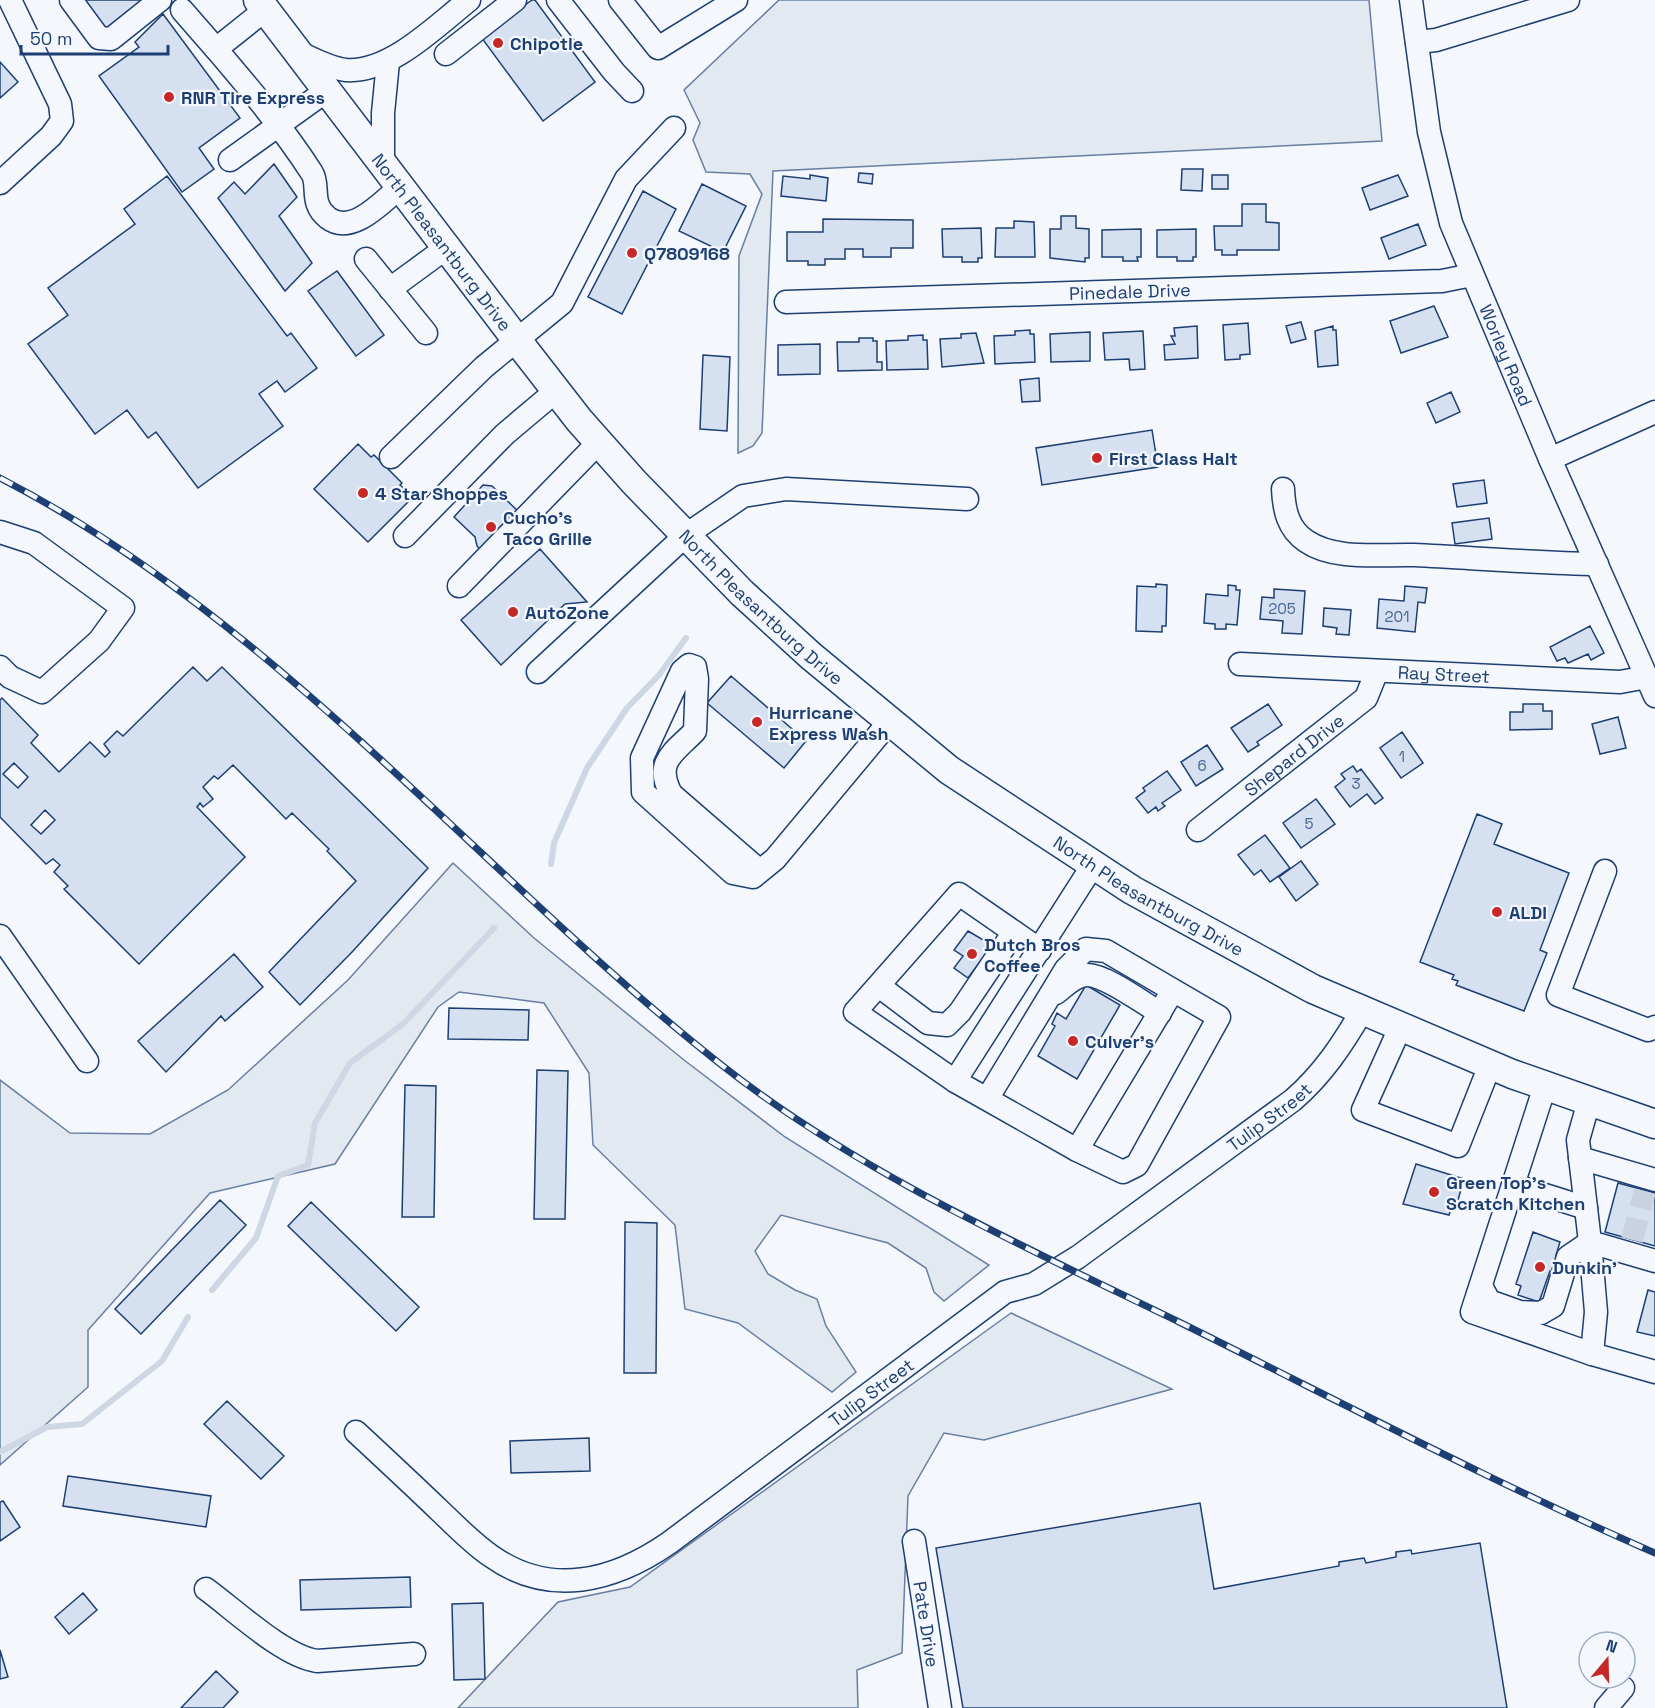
<svg xmlns="http://www.w3.org/2000/svg" width="1655" height="1708" viewBox="0 0 1655 1708" font-family="'Space Grotesk',sans-serif">
	<style>
		.green { fill: #e3e9f0; stroke: #687fa3; stroke-width: 1.5 }
		.lines { fill: none; stroke-linecap: round; stroke-linejoin: round }
		.stream { stroke: #cfd7e4; stroke-width: 6 }
		.building { fill: #d5e0f0; stroke: #1d3f73; stroke-width: 1.5; fill-rule: evenodd }
		.minor-tunnel { stroke: #c9d2e0; stroke-width: 22; stroke-dasharray: 22 11; stroke-linecap: butt }
		.minor-casing { stroke: #1d3f73; stroke-width: 25 }
		.major-casing { stroke: #1d3f73; stroke-width: 31 }
		.minor { stroke: #f4f7fb; stroke-width: 22 }
		.major { stroke: #f4f7fb; stroke-width: 28 }
		.rail-casing { stroke: #1d3f73; stroke-width: 7 }
		.rail { stroke: #f4f7fb; stroke-width: 4.5; stroke-dasharray: 14; stroke-linecap: butt }
		.poi-dot { fill: #c62828; stroke: #f4f7fb; stroke-width: 2 }
		.labels { text-anchor: middle; dominant-baseline: central; stroke-width: 4.5; stroke-linejoin: round; paint-order: stroke }
		.number-label { font-size: 15px; fill: #4b6792 }
		.poi-label { font-size: 18px; font-weight: bold; fill: #1d3f73; stroke: #f4f7fb; text-anchor: start }
		.street-label { font-size: 18px; fill: #1d3f73; stroke: #f4f7fb }
	</style>
	<rect width="100%" height="100%" fill="#f4f7fb"/>
	<path class="green" d="M779 0H1369L1382 141 773 171 762 433 753 446 738 453 739 256 762 194 750 174 706 172 693 140 700 123 684 90Z
		M453 863 534 938 684 1060 785 1137 989 1265 944 1301 934 1292 926 1268 888 1243 781 1215 755 1251 768 1274 795 1290 817 1299 826 1326 856 1372 832 1392 738 1323 685 1309 675 1225 593 1145 589 1073 544 1003 459 992 438 1007 335 1164 210 1193 88 1330V1387L0 1465V1080L70 1133 150 1134 228 1090 348 980Z
		M1011 1313 1172 1389 984 1440 944 1433 908 1496 902 1653 857 1670 858 1708H458L558 1602 630 1587Z"/>
	<g class="lines">
		<path class="stream" d="M551 864 554 843 587 768 627 708 659 675 686 638
			M212 1290 256 1238 278 1176 308 1165 315 1123 350 1063 403 1024 494 928
			M0 1452 47 1427 82 1424 162 1361 188 1317"/>
	</g>
	<path class="building" d="M84 0H150L107 32Z
		M532 0H535L595 82 543 121 481 37Z
		M163 14 240 118 199 148 214 169 182 192 99 76 139 47 135 42Z
		M0 62 18 82 0 98Z
		M274 164 297 197 279 216 312 263 285 291 218 198 234 182 245 194Z
		M1182 169H1203L1202 191 1181 190Z
		M859 173 873 174 872 184 858 182Z
		M810 175 828 178 826 201 781 196 783 176 810 179Z
		M1212 175H1228V189H1212Z
		M1398 175 1408 196 1370 210 1362 188Z
		M167 176 287 336 291 333 317 368 285 392 277 381 259 394 283 426 198 488 156 432 148 438 127 410 95 434 28 344 68 315 48 288 135 224 124 209Z
		M702 184 746 206 723 252 679 231Z
		M643 191 676 209 622 314 588 297Z
		M1242 204H1266V222L1279 223V250H1237V255H1222V250H1215L1214 226H1242Z
		M1061 216H1076V228L1089 229V258H1085V262L1050 258V229H1061Z
		M823 219 913 220V248H891V257H863V249H845V259H825V265H808V261H787V232H823Z
		M1014 221 1034 222 1035 257H995L996 228H1014Z
		M1418 224 1426 245 1389 259 1381 238Z
		M981 228 982 258H978V262H962V257H943L942 229Z
		M1141 229V257H1137L1138 261H1123V257H1102V230Z
		M1196 229V257H1193V261H1177V257H1157V230Z
		M337 271 384 335 356 356 308 291Z
		M1434 306 1448 337 1401 353 1390 321Z
		M1301 322 1306 339 1291 343 1286 326Z
		M1248 323 1250 354 1240 355V359L1225 360 1223 325Z
		M1197 326 1198 358 1165 360 1164 345 1175 344 1171 336H1175L1174 328Z
		M1333 326V330H1336L1338 365 1318 367 1315 331Z
		M1030 330V334H1034L1035 362 995 364 994 336 1015 335V331Z
		M1143 331 1145 369 1130 370 1129 359 1105 360 1103 333Z
		M1090 332V361L1051 362 1050 334Z
		M976 333 984 363 942 367 940 339 961 338V334Z
		M923 335V340H927L928 369 887 370 886 341 908 340V336Z
		M859 338H873V341H877V362H882V370L838 371 837 342H859Z
		M820 344V374L778 375V345Z
		M703 355 730 357 727 431 700 429Z
		M1039 378 1040 401 1022 402 1020 380Z
		M1451 392 1460 412 1436 423 1427 403Z
		M1152 430 1158 467 1042 485 1036 448Z
		M358 444 371 457 374 455 402 483 400 485 413 497 368 542 314 489Z
		M1484 480 1487 503 1457 507 1453 484Z
		M483 485 492 486 525 518 484 554 477 546 475 537 454 517Z
		M1489 518 1492 539 1455 544 1452 523Z
		M540 549 587 602 565 604 501 665 461 620Z
		M1156 584 1167 585 1166 626H1162V632L1136 631 1137 586 1156 587Z
		M1228 585 1236 586V590H1240L1237 625 1226 624V629H1215V624L1204 623 1206 594 1228 596Z
		M1405 586 1427 588 1425 603 1418 602 1415 632 1377 628 1379 599 1404 601Z
		M1274 589 1305 591 1302 634 1282 633 1283 621 1260 619 1262 597 1274 598Z
		M1324 608 1351 610 1349 635 1336 634 1337 628 1323 626Z
		M1590 626 1604 653 1591 660 1588 654 1568 663 1565 658 1557 661 1550 647Z
		M193 667 207 681 222 667 428 868 353 951 300 1005 269 972 356 881 327 851 329 849 292 813 286 819 233 765 218 779 214 776 203 787 213 799 203 807 200 803 197 807 245 857 139 964 64 889 68 886 54 872 60 865 53 859 46 864 0 817V700L2 698 38 735 31 743 59 772 90 742 105 757 110 752 104 744 117 731 123 736ZM14 763 28 777 18 788 3 774ZM45 810 55 820 41 834 31 825Z
		M731 676 806 741 784 768 707 703Z
		M1268 704 1282 725 1257 742 1259 745 1248 752 1231 728Z
		M1523 704H1543V711H1552V729L1510 730V712H1523Z
		M1618 717 1626 748 1600 754 1592 724Z
		M1402 732 1423 763 1401 778 1380 748Z
		M1207 745 1223 769 1196 786 1181 762Z
		M1353 766 1357 772 1361 769 1383 798 1375 804 1367 794 1350 807 1335 787 1345 779 1341 774Z
		M1167 771 1181 790 1162 803 1165 806 1158 811 1156 807 1148 813 1136 798 1145 791 1143 788Z
		M1316 799 1335 824 1301 848 1283 823Z
		M1477 814 1502 824 1494 844 1569 873 1540 950 1547 953 1524 1011 1456 985 1458 981 1452 979 1454 975 1420 962Z
		M1265 835 1290 868 1270 882 1261 870 1254 875 1238 855Z
		M1301 861 1318 884 1296 901 1279 877Z
		M968 931 997 948 987 952 968 978 954 968 963 956 954 950Z
		M234 954 263 987 225 1021 221 1016 166 1072 138 1041Z
		M1086 985 1120 1005 1077 1079 1038 1056 1055 1026 1052 1024 1057 1013 1066 1019Z
		M449 1008 529 1010 528 1040 448 1039Z
		M537 1070 568 1071 565 1219H534Z
		M405 1085 436 1086 434 1217H402Z
		M1416 1164 1464 1179 1456 1207 1452 1206 1449 1215 1403 1204Z
		M1618 1183 1655 1193V1246L1605 1232Z
		M220 1200 246 1225 141 1334 115 1309Z
		M311 1202 419 1307 396 1331 288 1226Z
		M625 1222 657 1223 656 1373H624Z
		M1533 1232 1560 1242 1556 1255V1273L1550 1271 1539 1302 1518 1295 1521 1286 1516 1284Z
		M1648 1290 1655 1292V1336L1637 1332Z
		M227 1401 284 1456 261 1479 204 1424Z
		M589 1438 590 1471 511 1473 510 1441Z
		M68 1476 211 1496 206 1527 63 1506Z
		M3 1501 20 1527 0 1541V1502Z
		M1200 1503 1214 1589 1339 1566V1562L1364 1558 1366 1563 1396 1557V1552L1411 1550 1412 1554 1480 1543 1507 1708H963L936 1548Z
		M410 1577 411 1607 301 1610 300 1580Z
		M83 1593 97 1610 69 1634 55 1617Z
		M483 1603 485 1679 454 1680 452 1604Z
		M0 1650 8 1677 0 1679Z
		M216 1671 238 1692 223 1708H181Z"/>
	<g class="lines">
		<path class="minor-tunnel" d="M1632 1240 1645 1191"/>
		<defs>
			<g id="minor">
				<path d="M71 0 99 38 111 39 160 0"/>
				<path d="M558 0 614 72 632 91"/>
				<path d="M620 0 658 48 736 0"/>
				<path id="s1" d="M1411 0 1429 132 1451 223 1550 459 1655 696"/>
				<path d="M182 10 216 49"/>
				<path d="M265 10 216 49C250 89 283 128 312 173 320 186 309 203 328 218 352 236 382 202 399 188"/>
				<path d="M1417 42 1436 40 1568 0"/>
				<path d="M298 52C313 59 329 68 346 70 390 73 436 26 469 0"/>
				<path d="M446 54 515 0"/>
				<path d="M230 160 326 91"/>
				<path d="M383 167V113L388 62"/>
				<path d="M0 183 51 136 62 121 60 104 10 0"/>
				<path d="M366 259 426 333"/>
				<path d="M390 289 446 248"/>
				<path id="s2" d="M786 302 1442 281 1472 275"/>
				<path d="M391 457 484 367 562 303 626 179 674 128"/>
				<path d="M1550 459 1655 412"/>
				<path d="M1283 489C1284 510 1288 529 1306 541 1335 561 1381 554 1414 555 1475 558 1536 563 1597 564"/>
				<path d="M0 532 34 543 123 608 99 641 42 692 10 677 0 667"/>
				<path d="M405 536 505 434 556 391"/>
				<path d="M459 586 599 442"/>
				<path id="s3" d="M1240 664 1620 682 1647 677"/>
				<path d="M538 672 686 535 743 496 786 489 967 499"/>
				<path id="s4" d="M1198 830 1366 698 1377 671"/>
				<path d="M760 871 671 794C654 761 674 753 695 731L697 679 695 667 689 665 682 671 642 758 643 792 733 873 753 877 775 859 890 721"/>
				<path d="M1605 871 1558 995 1648 1030 1655 1027"/>
				<path d="M0 936 87 1061"/>
				<path d="M879 986 928 1023 947 1025 960 1012 1014 932"/>
				<path d="M1056 993C1065 986 1076 974 1088 975 1107 976 1143 1003 1160 1013"/>
				<path d="M1400 1028 1363 1110 1458 1146 1490 1065"/>
				<path d="M955 1081 855 1012 959 894 1040 950"/>
				<path d="M1545 1086 1472 1312 1592 1354"/>
				<path d="M987 1099 1066 969 1086 949 1106 951 1219 1017 1137 1165 1123 1172 1077 1150 955 1081 1093 865"/>
				<path d="M1589 1101 1578 1140 1590 1242 1655 1261"/>
				<path d="M1077 1150 1172 992"/>
				<path d="M1580 1158 1655 1180"/>
				<path d="M1513 1185 1586 1208"/>
				<path d="M1481 1286 1489 1301 1520 1312 1541 1313 1553 1306 1568 1257 1590 1242 1596 1312 1592 1354 1655 1372"/>
				<path id="s5" d="M356 1432C384 1458 412 1484 439 1510 456 1526 472 1543 491 1556 550 1598 614 1581 669 1543L1005 1292 1034 1284 1078 1257 1293 1100C1323 1074 1342 1045 1362 1011"/>
				<path id="s6" d="M914 1541 940 1708"/>
				<path d="M206 1589C236 1611 283 1656 317 1661L414 1654"/>
				<path d="M1606 1708 1623 1688"/>
			</g>
			<g id="major">
				<path id="s7" d="M258 0 516 339 579 420 634 482 742 593 811 656 949 770 1132 890 1313 989 1512 1074 1655 1124"/>
			</g>
		</defs>
		<use href="#minor" class="minor-casing"/>
		<use href="#major" class="major-casing"/>
		<use href="#minor" class="minor"/>
		<use href="#major" class="major"/>
		<defs>
			<path id="rail" d="M0 478C276 620 478 872 719 1063 855 1171 1023 1246 1179 1322 1337 1400 1494 1483 1655 1553"/>
		</defs>
		<use href="#rail" class="rail-casing"/>
		<use href="#rail" class="rail"/>
	</g>
	<g class="poi-dot">
		<circle cx="498" cy="43" r="6"/>
		<circle cx="169" cy="97" r="6"/>
		<circle cx="632" cy="253" r="6"/>
		<circle cx="1097" cy="458" r="6"/>
		<circle cx="363" cy="493" r="6"/>
		<circle cx="491" cy="527" r="6"/>
		<circle cx="513" cy="612" r="6"/>
		<circle cx="757" cy="722" r="6"/>
		<circle cx="1497" cy="912" r="6"/>
		<circle cx="972" cy="954" r="6"/>
		<circle cx="1073" cy="1041" r="6"/>
		<circle cx="1434" cy="1192" r="6"/>
		<circle cx="1540" cy="1267" r="6"/>
	</g>
	<g class="labels">
		<g class="number-label">
			<text x="1282" y="608">205</text>
			<text x="1397" y="616">201</text>
			<text x="1402" y="756">1</text>
			<text x="1202" y="765">6</text>
			<text x="1356" y="783">3</text>
			<text x="1309" y="823">5</text>
		</g>
		<g class="poi-label">
			<text x="510" y="43">Chipotle</text>
			<text x="181" y="97">RNR Tire Express</text>
			<text x="644" y="253">Q7809168</text>
			<text x="1109" y="458">First Class Halt</text>
			<text x="375" y="493">4 Star Shoppes</text>
			<text x="503" y="517">Cucho’s<tspan x="503" dy="21">Taco Grille</tspan></text>
			<text x="525" y="612">AutoZone</text>
			<text x="769" y="712">Hurricane<tspan x="769" dy="21">Express Wash</tspan></text>
			<text x="1509" y="912">ALDI</text>
			<text x="984" y="944">Dutch Bros<tspan x="984" dy="21">Coffee</tspan></text>
			<text x="1085" y="1041">Culver's</text>
			<text x="1446" y="1182">Green Top's<tspan x="1446" dy="21">Scratch Kitchen</tspan></text>
			<text x="1552" y="1267">Dunkin'</text>
		</g>
		<g class="street-label">
			<text stroke="none"><textPath href="#s7" startOffset="304">North Pleasantburg Drive</textPath></text>
			<text stroke="none"><textPath href="#s2" startOffset="344">Pinedale Drive</textPath></text>
			<text stroke="none"><textPath href="#s1" startOffset="370">Worley Road</textPath></text>
			<text stroke="none"><textPath href="#s7" startOffset="790">North Pleasantburg Drive</textPath></text>
			<text stroke="none"><textPath href="#s3" startOffset="204">Ray Street</textPath></text>
			<text stroke="none"><textPath href="#s4" startOffset="122">Shepard Drive</textPath></text>
			<text stroke="none"><textPath href="#s7" startOffset="1275">North Pleasantburg Drive</textPath></text>
			<text stroke="none"><textPath href="#s5" startOffset="1113">Tulip Street</textPath></text>
			<text stroke="none"><textPath href="#s5" startOffset="627">Tulip Street</textPath></text>
			<text stroke="none"><textPath href="#s6" startOffset="84">Pate Drive</textPath></text>
		</g>
	</g>
	<g transform="translate(1607 1660) rotate(19)"><circle r="28" fill="#f4f7fb" stroke="#9eadc5" stroke-width="1.5"/>
	<path d="M0-4.5L10 22L0 15L-10 22Z" fill="#c62828"/>
	<text y="-9" font-size="16" font-weight="bold" text-anchor="middle" fill="#1d3f73">N</text>
	</g>
	<path d="M21 45v9h147v-9" fill="none" stroke="#1d3f73" stroke-width="3"/>
	<text x="30" y="45" font-size="18" fill="#1d3f73" stroke="#f4f7fb" stroke-width="4.5" paint-order="stroke">50 m</text>
</svg>
